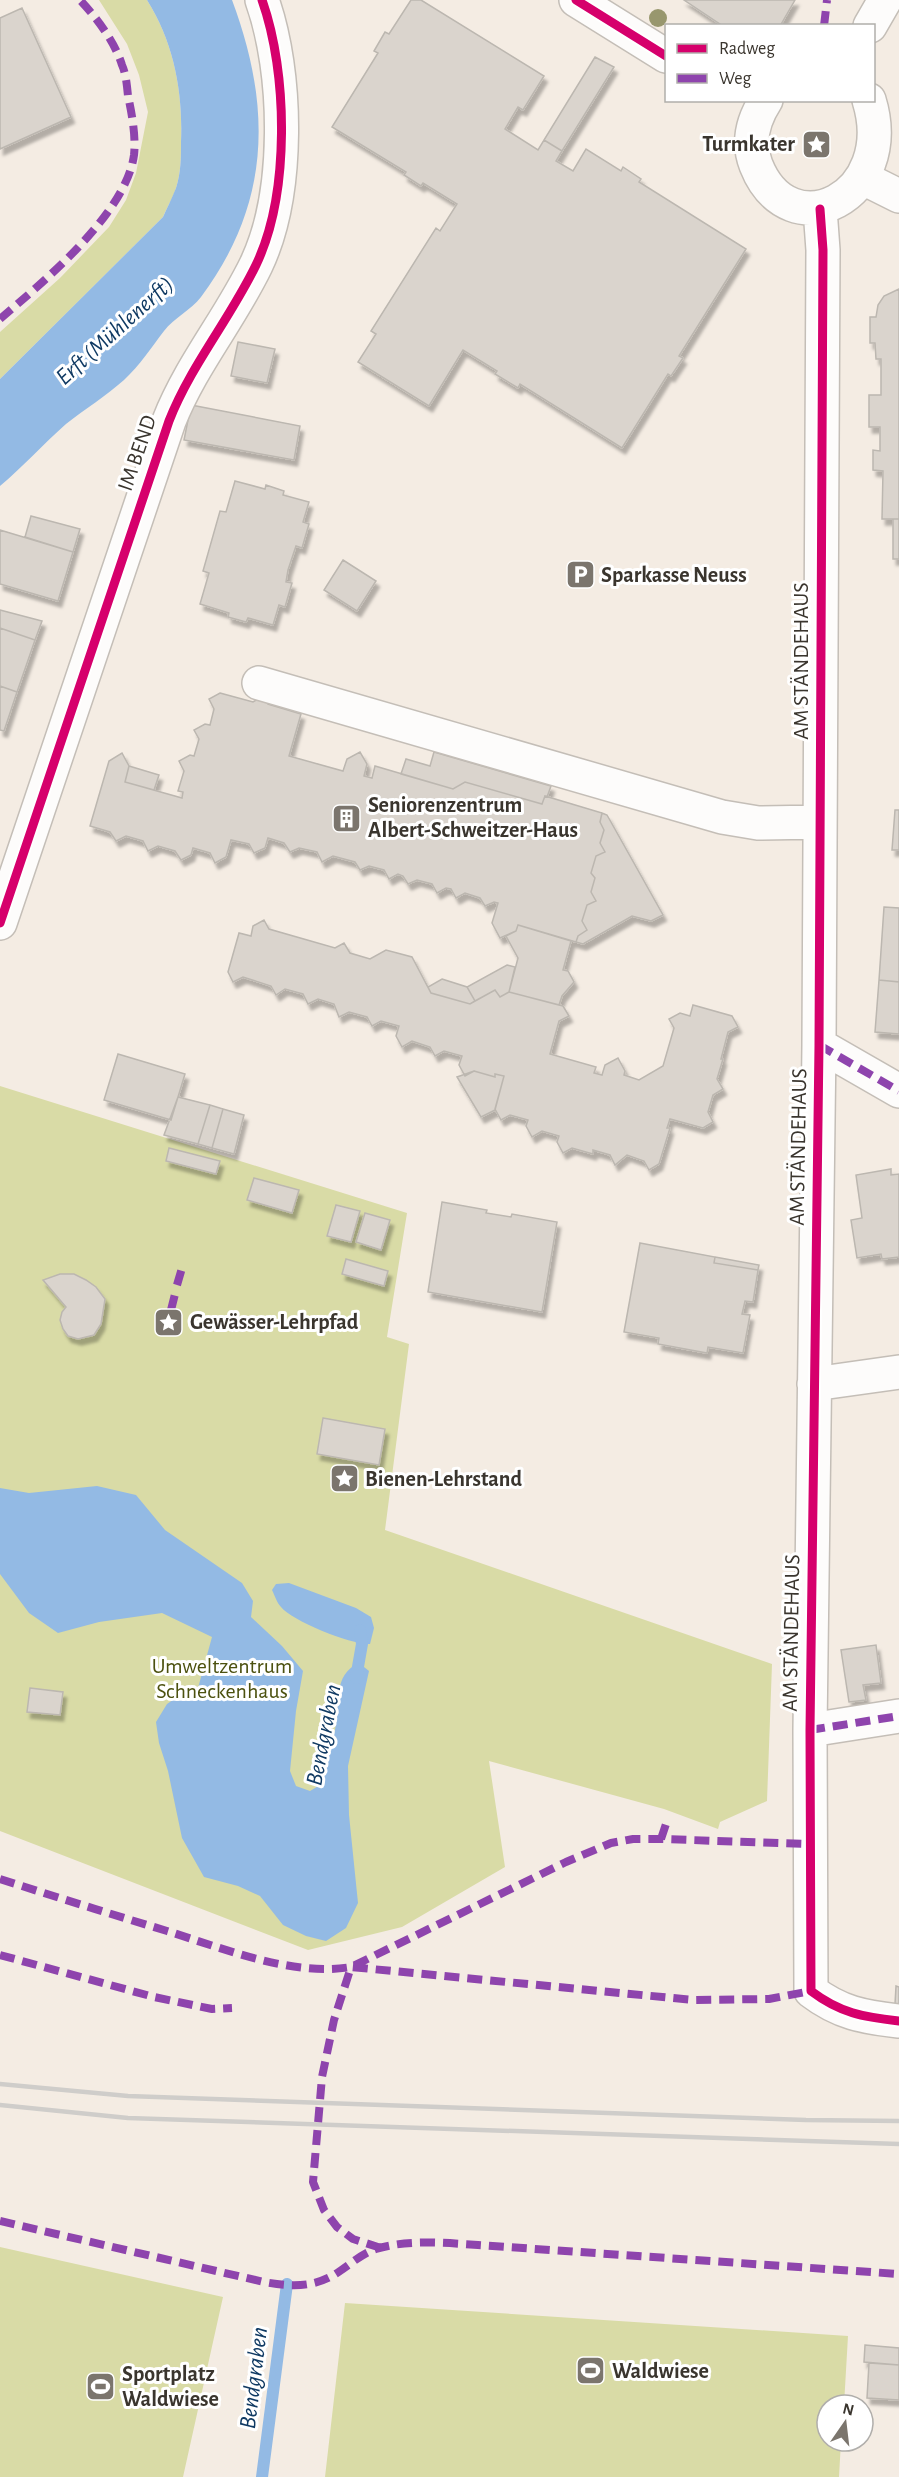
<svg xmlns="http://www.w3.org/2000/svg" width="899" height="2477" viewBox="0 0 899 2477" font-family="'Alegreya Sans',sans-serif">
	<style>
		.green { fill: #d9dba6 }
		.water { fill: #93bae4 }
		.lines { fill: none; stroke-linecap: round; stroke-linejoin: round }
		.stream { stroke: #93bae4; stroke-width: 12 }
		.building { fill: #dad4cd; stroke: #bcb7b0; stroke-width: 1.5; filter: url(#shadow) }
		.minor-casing { stroke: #c4beb7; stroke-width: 36 }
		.minor { stroke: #fdfcfb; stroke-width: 33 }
		.rail { stroke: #cfcdca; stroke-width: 4.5 }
		.quiet { stroke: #8e44ad; stroke-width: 8; stroke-dasharray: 15 8; stroke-linecap: butt }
		.cycleway-casing { stroke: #fff; stroke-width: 13 }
		.cycleway { stroke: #d6006c; stroke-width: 9 }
		.tree { fill: #98976e }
		.labels { text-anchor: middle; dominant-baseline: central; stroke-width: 6; stroke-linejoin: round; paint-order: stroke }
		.poi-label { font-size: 22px; font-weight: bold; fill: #3a352e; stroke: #fff; text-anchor: start }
		.street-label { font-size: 22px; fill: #3a352e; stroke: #fff }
		.park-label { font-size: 22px; fill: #4c510f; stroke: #fff }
		.water-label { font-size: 24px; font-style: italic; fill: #103a63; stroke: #fff }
	</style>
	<defs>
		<filter id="shadow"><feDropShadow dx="3.5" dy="6" stdDeviation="1.5" flood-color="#0004"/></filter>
	</defs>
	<rect width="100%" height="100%" fill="#f4ece3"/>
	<path class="green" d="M99 0H147C174 43 183 92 181 142 181 157 181 173 176 188 173 198 167 207 163 217L0 379V332L60 278 109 227 126 200 136 173 148 112 139 75 127 44Z
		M0 1086 407 1213 387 1337 409 1344 385 1530 772 1664 767 1801 720 1822 718 1829 664 1809 489 1761 505 1867 402 1927 308 1950 0 1831Z
		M0 2247 223 2297 183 2477H0Z
		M345 2303 848 2336 844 2405H827V2441H841L839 2477H325Z"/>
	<path class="water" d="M147 0H232C272 107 271 203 201 297 191 310 174 318 164 331 151 348 140 365 124 380 106 396 85 409 66 424 43 444 23 467 0 486V379L163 217C167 208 172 198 176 188 181 173 181 157 181 142 183 92 174 43 147 0Z
		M97 1486 136 1495 165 1530 242 1583 253 1601 251 1617 282 1646 303 1671 296 1711 290 1771 296 1786 310 1791 320 1785C325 1766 331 1748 335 1730 340 1705 332 1675 359 1663L369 1671 348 1766 349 1815 358 1903 346 1928 326 1941 306 1936 283 1925 260 1896 238 1886 204 1877 182 1838 168 1771 159 1743 156 1722 167 1704 180 1695 198 1688 212 1637 162 1613 99 1622 58 1633 29 1613 0 1574V1488L29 1493Z
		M289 1583 356 1608 371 1617 374 1628 370 1644C352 1645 292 1621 281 1607 277 1603 275 1596 272 1590L276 1584Z"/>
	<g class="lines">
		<path class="stream" d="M356 1678 362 1644 360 1630
			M262 2477 287 2284"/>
	</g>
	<path class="building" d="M411 0H421L544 76 523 110 518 107 505 129 538 150 544 140 562 151 556 161 573 171 586 149 621 171 623 167 641 179 639 182 746 249 679 356 683 358 671 376 668 374 622 448 520 384 518 388 495 374 497 371 463 350 429 406 358 362 376 334 371 331 436 228 440 231 457 204 423 183 421 186 404 175 406 172 332 127 378 53 374 51 385 32 389 34Z
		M684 0H795L780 26H723Z
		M22 8 71 117 0 149V18Z
		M595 57 614 67 562 151 544 140Z
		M899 289V519H882L883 471 873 470V450L880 451V427H869V395H881V359H876L875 343H870V317H876L878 305 884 296Z
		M238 342 275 349 267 383 231 376Z
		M191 405 300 426 294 460 184 440Z
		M235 481 265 489 266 485 284 491 283 495 309 502 303 522 309 524 302 548 296 546 288 570 286 582 292 583 285 607 279 605 273 625 248 618 246 622 228 617 229 613 200 604 209 573 203 571 220 511 226 512Z
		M31 516 80 529 73 552 25 537Z
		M893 519H899V559H893Z
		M0 530 73 552 58 601 0 584Z
		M343 560 376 581 357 611 324 590Z
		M0 610 42 621 35 640 0 628Z
		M0 628 35 640 17 692 0 686Z
		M0 686 17 692 4 731 0 730Z
		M220 693 253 702 263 696 268 704 301 714 289 756 343 771 347 759 360 752 367 764 364 776 372 778 375 766 453 789 465 782 542 804 545 796 602 813 600 822 604 830 600 843 605 852 596 856 591 873 595 878 591 892 596 901 587 905 582 921 587 930 578 936 576 942 518 925 516 931 500 938 492 923 498 903 494 902 485 906 480 898 465 893 456 898 451 889 446 888 437 893 432 884 417 880 408 884 403 876 398 874 389 879 384 870 369 866 360 870 355 862 333 856 322 862 317 852 299 848 290 852 284 843 268 838 265 848 254 853 249 844 231 840 226 857 215 863 210 853 193 848 191 855 181 860 175 851 158 846 148 851 143 841 126 836 116 841 110 832 90 826 109 761 122 753 129 766 125 782 182 798 183 792 178 791 184 771 179 761 190 755 194 756 199 739 194 730 205 724 210 725 214 709 209 699Z
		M434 752 551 786 547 797 545 796 542 804 465 782 453 789 401 774 406 759 430 766Z
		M129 766 159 775 154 790 125 782Z
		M895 810H899V850H892Z
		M602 813 607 815 663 915 651 921 632 916 583 944 576 942 578 936 587 930 582 921 587 905 596 901 591 892 595 878 591 873 596 856 605 852 600 843 604 830 600 822Z
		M884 907 899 908V982L879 980Z
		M264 920 269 929 335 948 344 943 350 953 370 959 386 950 412 957 431 993 470 1004 495 990 500 997 509 992 563 1006 569 1016 559 1021 550 1054 596 1067 594 1073 602 1075 605 1065 618 1058 625 1071 624 1075 639 1080 663 1066 674 1028 669 1019 680 1013 690 1016 693 1005 732 1016 738 1027 728 1032 721 1059H723L717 1079 723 1089 713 1095 708 1112 713 1122 703 1128 670 1119 667 1128H670L659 1164 649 1170 644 1161 627 1155 615 1165 610 1155 593 1150V1154L572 1148 563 1153 557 1142 559 1136 542 1131 532 1137 526 1126 528 1120 510 1115 501 1120 495 1109 504 1076 495 1074V1077L474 1071 465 1076 459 1065 462 1056 444 1051 435 1056 430 1047 412 1041 402 1047 396 1036 399 1026 381 1021 372 1026 367 1017 349 1012 339 1017 334 1004 318 999 308 1004 303 994 285 989 276 995 271 986 243 977 233 982 228 972 239 933 251 936 253 926Z
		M518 925 571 941 563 970 568 971 574 982 562 996 559 1005 509 992 518 958 506 936 516 931Z
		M507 965 515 967 509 992 500 997 495 990 475 1001 467 987Z
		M442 979 467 987 475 1001 470 1004 431 993 428 987Z
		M879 980 899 982V1034L875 1032Z
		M118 1054 185 1074 171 1120 104 1100Z
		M474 1071 495 1077V1074L504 1076 495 1110 481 1117 457 1077Z
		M178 1097 210 1105 198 1144 164 1135Z
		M210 1105 223 1109 212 1148 198 1144Z
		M223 1109 244 1115 234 1154 212 1148Z
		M169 1148 220 1161 216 1174 166 1161Z
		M891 1169V1175L899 1174V1257L882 1259 881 1254 857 1258 851 1220 862 1218 856 1175Z
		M254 1178 299 1190 292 1213 247 1200Z
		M442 1202 487 1210 486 1213 511 1217 512 1214 557 1222 542 1312 428 1292Z
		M336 1205 360 1211 351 1242 327 1236Z
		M365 1213 390 1220 381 1250 356 1242Z
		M640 1243 715 1257 714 1263 758 1270 753 1302 745 1301 742 1314 750 1315 743 1353 708 1347 707 1353 658 1344 659 1338 624 1332Z
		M715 1257 759 1265 758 1270 714 1263Z
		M346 1259 388 1271 384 1286 342 1274Z
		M60 1274H74L86 1280 96 1287 105 1299 101 1324 94 1335 78 1339 68 1336 63 1329 60 1320 62 1312 66 1307 43 1280Z
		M323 1418 385 1429 379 1465 317 1454Z
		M876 1645 881 1683 863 1685 866 1700 849 1702 841 1650Z
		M30 1688 63 1692 60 1715 27 1712Z
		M896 1986 899 1987V2004H895Z
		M865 2345 899 2348V2365L864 2362Z
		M869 2363 899 2365V2400L867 2398Z"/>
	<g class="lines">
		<defs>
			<path id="minor" d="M576 0 666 56
				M870 26 885 0
				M766 100C753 120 747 142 756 165 790 251 899 197 869 100
				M871 182 899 196
				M820 209 823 250 819 1045 810 1730 811 1991C840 2013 863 2017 899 2021
				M259 683 722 817 758 823 820 822
				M0 923 169 421C191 365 230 319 256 265 290 194 288 73 262 0
				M819 1045 899 1091
				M814 1384 899 1372
				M810 1730 899 1716"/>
		</defs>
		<use href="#minor" class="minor-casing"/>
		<use href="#minor" class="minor"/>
		<path class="rail" d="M0 2084 128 2096 806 2120 899 2121
			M0 2105 128 2118 899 2144"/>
		<path class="quiet" d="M824 26 827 0
			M0 319C43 282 126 214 134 155 136 137 132 114 128 96 127 86 126 74 122 65 115 42 96 17 80 0
			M819 1045 899 1091
			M177 1285 182 1268
			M171 1310 175 1294
			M810 1730 899 1716
			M661 1839 667 1821
			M0 1879C56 1897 111 1914 167 1931 222 1948 293 1977 351 1967L566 1862 611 1843 633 1839H661L809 1844
			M0 1955 154 1997 212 2009 232 2008
			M0 2221 264 2282C292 2287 316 2288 340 2271 352 2263 363 2253 376 2249 408 2239 446 2243 478 2245L899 2274
			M381 2248 353 2239 337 2227 324 2210 313 2182 322 2077 334 2020 351 1967 693 2000 769 1999 811 1991 815 1994"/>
		<defs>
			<path id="cycleway" d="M576 0 666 56
				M820 209 823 250 819 1045 810 1730 811 1991C840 2013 863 2017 899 2021
				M0 923 169 421C191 365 230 319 256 265 290 194 288 73 262 0"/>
		</defs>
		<use href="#cycleway" class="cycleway-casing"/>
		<use href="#cycleway" class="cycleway"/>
	</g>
	<circle class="tree" cx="658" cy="18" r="9"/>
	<defs>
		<symbol id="sight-square" viewBox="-11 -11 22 22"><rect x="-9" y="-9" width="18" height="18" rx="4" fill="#7b756d" stroke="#fff"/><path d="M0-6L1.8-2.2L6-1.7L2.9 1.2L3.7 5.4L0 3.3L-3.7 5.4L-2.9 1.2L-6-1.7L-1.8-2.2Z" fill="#fff"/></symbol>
		<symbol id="parking-square" viewBox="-11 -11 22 22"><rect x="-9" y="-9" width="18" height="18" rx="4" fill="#7b756d" stroke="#fff"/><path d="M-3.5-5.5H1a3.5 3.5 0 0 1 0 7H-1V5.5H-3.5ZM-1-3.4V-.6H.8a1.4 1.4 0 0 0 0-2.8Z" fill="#fff"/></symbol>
		<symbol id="building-square" viewBox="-11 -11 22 22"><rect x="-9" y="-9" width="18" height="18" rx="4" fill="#7b756d" stroke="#fff"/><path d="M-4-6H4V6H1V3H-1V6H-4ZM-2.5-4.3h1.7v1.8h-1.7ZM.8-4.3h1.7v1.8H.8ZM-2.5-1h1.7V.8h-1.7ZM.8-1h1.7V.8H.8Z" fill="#fff"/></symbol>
		<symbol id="stadium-square" viewBox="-11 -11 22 22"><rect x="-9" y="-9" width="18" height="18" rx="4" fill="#7b756d" stroke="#fff"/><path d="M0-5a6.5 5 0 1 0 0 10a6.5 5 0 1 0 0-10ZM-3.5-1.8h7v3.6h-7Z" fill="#fff"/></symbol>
	</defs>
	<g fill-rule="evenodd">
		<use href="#sight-square" x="800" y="128" width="33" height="33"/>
		<use href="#parking-square" x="564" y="558" width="33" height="33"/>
		<use href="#building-square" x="330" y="802" width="33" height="33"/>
		<use href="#sight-square" x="152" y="1306" width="33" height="33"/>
		<use href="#sight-square" x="328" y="1462" width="33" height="33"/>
		<use href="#stadium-square" x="574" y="2354" width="33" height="33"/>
		<use href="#stadium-square" x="84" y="2370" width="33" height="33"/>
	</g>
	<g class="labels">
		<g class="poi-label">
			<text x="795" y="144" text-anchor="end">Turmkater</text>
			<text x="601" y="575">Sparkasse Neuss</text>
			<text x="368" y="805">Seniorenzentrum<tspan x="368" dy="25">Albert-Schweitzer-Haus</tspan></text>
			<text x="190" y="1322">Gewässer-Lehrpfad</text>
			<text x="365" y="1479">Bienen-Lehrstand</text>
			<text x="612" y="2371">Waldwiese</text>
			<text x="122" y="2374">Sportplatz<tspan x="122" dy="25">Waldwiese</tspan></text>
		</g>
		<g class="street-label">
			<text transform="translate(137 453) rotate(-71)">IM BEND</text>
			<text transform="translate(801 661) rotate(-90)">AM STÄNDEHAUS</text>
			<text transform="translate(798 1147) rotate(-89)">AM STÄNDEHAUS</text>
			<text transform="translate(791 1633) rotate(-89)">AM STÄNDEHAUS</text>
		</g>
		<g class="park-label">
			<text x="222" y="1666">Umweltzentrum<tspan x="222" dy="25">Schneckenhaus</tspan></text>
		</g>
		<g class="water-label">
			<text transform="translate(115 331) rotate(-42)">Erft (Mühlenerft)</text>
			<text transform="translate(324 1735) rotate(-79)">Bendgraben</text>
			<text transform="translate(254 2378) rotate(-83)">Bendgraben</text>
		</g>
	</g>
	<rect x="665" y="24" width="210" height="78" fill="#ffffff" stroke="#b0aeab" stroke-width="1.5"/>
	<rect x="677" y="44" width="30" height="9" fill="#d6006c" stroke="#b0aeab" stroke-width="1.5"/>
	<text x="719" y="54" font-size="18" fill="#3a352e">Radweg</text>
	<rect x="677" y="74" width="30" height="9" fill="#8e44ad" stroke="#b0aeab" stroke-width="1.5"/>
	<text x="719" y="84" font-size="18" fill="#3a352e">Weg</text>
	<g transform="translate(845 2423) rotate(14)"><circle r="28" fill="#ffffff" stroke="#b0aeab" stroke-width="1.5"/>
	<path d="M0-4.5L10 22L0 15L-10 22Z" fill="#7b756d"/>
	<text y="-9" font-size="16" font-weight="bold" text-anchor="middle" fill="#3a352e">N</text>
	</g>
</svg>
